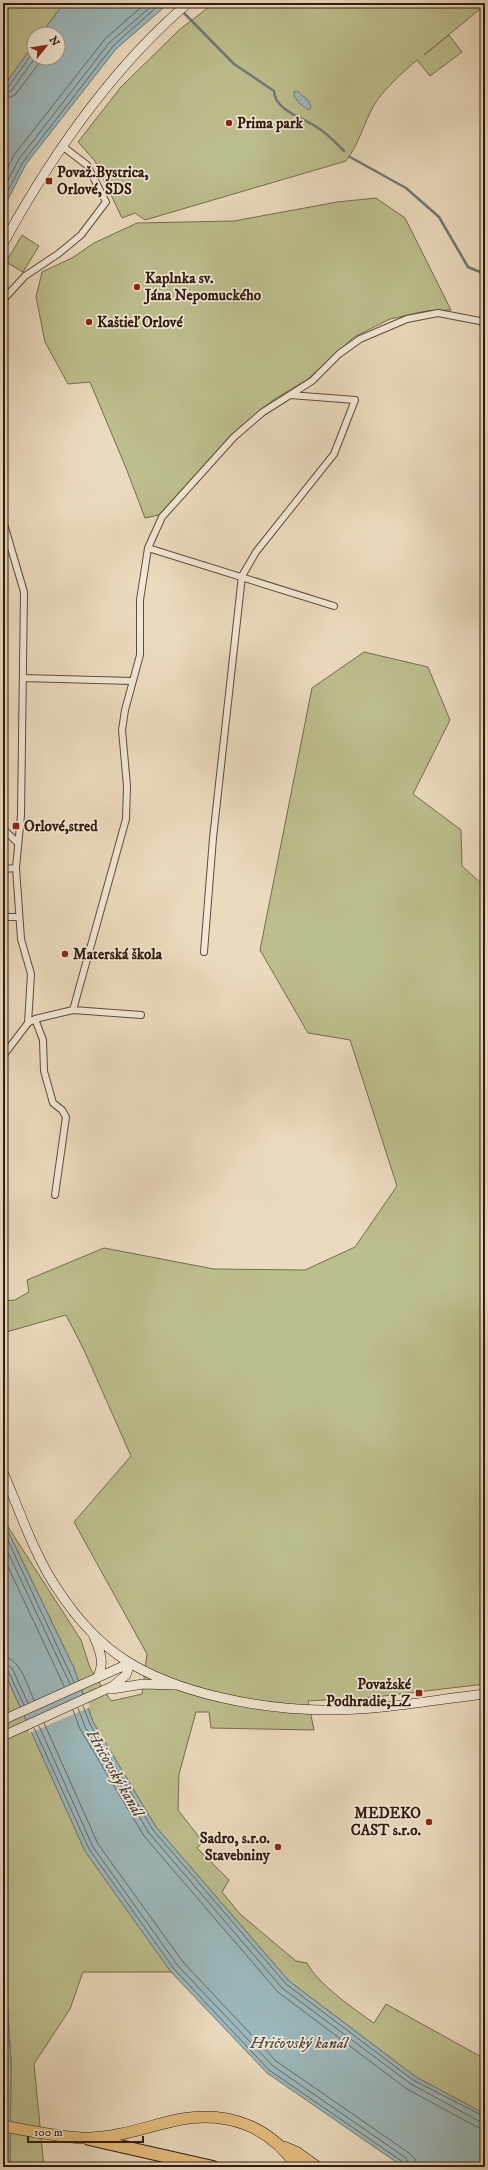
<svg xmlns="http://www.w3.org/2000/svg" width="488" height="2170" viewBox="0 0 488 2170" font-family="'IM FELL DW Pica',serif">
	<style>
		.green { fill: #bdbe8d; stroke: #766c4e }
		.water { fill: #9cb8bc; stroke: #717977 }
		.pier { fill: #ebdbbe }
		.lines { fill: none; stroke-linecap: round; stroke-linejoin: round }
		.shore { stroke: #666966; stroke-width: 1 }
		.stream { stroke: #717977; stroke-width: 2.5 }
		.minor-casing { stroke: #5f4a3c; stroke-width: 8 }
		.secondary-casing { stroke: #301a10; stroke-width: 10 }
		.trunk-casing { stroke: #301a10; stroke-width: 12 }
		.motorway-casing { stroke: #301a10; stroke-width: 14 }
		.minor { stroke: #f2e8d5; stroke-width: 6 }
		.secondary { stroke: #f2e8d5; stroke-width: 9 }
		.trunk { stroke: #e6be7f; stroke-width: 11 }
		.motorway { stroke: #e6be7f; stroke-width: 12 }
		.poi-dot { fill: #8f2418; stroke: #f2e8d5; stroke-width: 1.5 }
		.labels { text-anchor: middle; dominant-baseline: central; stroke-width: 3.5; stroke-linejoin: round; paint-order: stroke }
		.poi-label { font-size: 15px; font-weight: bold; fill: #301a10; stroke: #f2e8d5; text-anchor: start }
		.water-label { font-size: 16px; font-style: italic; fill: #504944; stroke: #f2e8d5 }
	</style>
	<rect width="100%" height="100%" fill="#ebdbbe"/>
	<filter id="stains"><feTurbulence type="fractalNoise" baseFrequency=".005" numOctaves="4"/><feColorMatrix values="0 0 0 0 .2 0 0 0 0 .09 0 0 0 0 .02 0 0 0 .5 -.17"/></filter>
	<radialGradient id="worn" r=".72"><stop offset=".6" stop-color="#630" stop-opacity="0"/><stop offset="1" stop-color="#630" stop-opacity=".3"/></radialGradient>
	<path class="green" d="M3 3H64L41 34H34V44L3 87Z
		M214 3H485V5L424 55 449 35 462 52 430 76 417 60C403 72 384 89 374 105 363 125 360 142 346 161L145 220 135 213 122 218 95 161 78 142 121 87 179 30Z
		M376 198 405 218 451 310 426 311 390 319 354 337 308 379 273 400 232 434 159 515 145 518 126 468 90 382 68 384 45 342 36 297 42 272 72 258 94 243 137 223 234 221 337 202Z
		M22 235 39 246 23 272 6 262Z
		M364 652 428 667 450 720 413 794 461 830 462 866 485 887V1684L375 1697 308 1701 314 1730 211 1728 209 1712H196L179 1774 178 1810 203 1842 197 1848 229 1880 222 1892 240 1914 296 1961 307 1963C317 1983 355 2010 374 2023L386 2004 485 2059V2114L416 2077 289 1981 156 1827 93 1722 74 1668 3 1521V1519L81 1640 90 1668 111 1701 142 1694 147 1654 74 1522 131 1456 84 1350 66 1315 3 1333V1301L15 1300 29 1292 27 1280 104 1248 214 1269 305 1270 355 1247 397 1186 350 1040 308 1033 260 950 312 688Z
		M3 1669 85 1851 171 1972H83L70 2009 34 2064 44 2167H10L11 2062 3 1936Z"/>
	<path class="water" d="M64 3H166L161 10 116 49 26 164 3 209V87L34 44V58H58V34H41Z
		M297 91 309 101 311 108 309 110 300 104 294 96V92Z
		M3 1521 74 1668 93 1722 156 1827 289 1981 416 2077 485 2114V2167H405L399 2164 267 2073 171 1972 85 1851 3 1669Z
		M3 1936 11 2062 10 2167H3Z"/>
	<path class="pier" d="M85 1694 90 1707 30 1733 25 1721Z"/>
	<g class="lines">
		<path class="shore" d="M3 89 8 87 34 51
			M3 94 11 91 35 58
			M3 100 15 95 43 58
			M3 177 14 155 105 39 146 3
			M3 190 19 159 109 43 155 3
			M3 200 23 162 113 46 161 3
			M3 1530 74 1682
			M3 1542 70 1684
			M3 1556 64 1686
			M3 1657C21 1658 27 1686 34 1700
			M3 1663 12 1668 28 1703
			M3 1668 8 1671 24 1705
			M83 1706 90 1724 153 1830 286 1984 413 2080 485 2117
			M78 1708 85 1727 149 1833 282 1988 411 2084 479 2121 485 2122
			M73 1710 80 1729 144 1836 278 1992 407 2089 477 2127 485 2128
			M44 1723 98 1844 183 1962 276 2061 409 2153 415 2159 416 2167
			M39 1726 93 1847 178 1966 273 2066 406 2158 410 2167
			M34 1728 89 1849 174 1969 269 2070 403 2162 405 2167
			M3 1996 7 2062V2120"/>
		<path class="stream" d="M182 11 234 64 274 91C275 111 304 118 318 128 328 134 336 143 344 151
			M350 157 406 188 439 217 468 267 485 274"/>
		<defs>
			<path id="minor" d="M3 300 25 276 58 254 81 235 106 202 87 165 62 146
				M290 395 312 381 339 354 360 339 407 319 438 313 485 322
				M3 521 24 592 21 815 16 868 21 939 31 974 28 1023
				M148 548 334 606
				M23 678 132 681
				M3 829 18 843
				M3 869 16 868
				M3 917H18
				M73 1010 141 1015
				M35 1019 43 1040 44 1071 53 1103 62 1110 66 1117 55 1195
				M3 1056 28 1023 35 1019 73 1010 126 819 127 786 122 730 125 710 140 655V600L148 548 162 517 234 437 263 412 290 395 355 400 334 454 256 552 242 576 213 838 204 952"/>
			<path id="secondary" d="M3 244C51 156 111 69 188 3
				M3 1472C20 1511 34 1555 58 1590 75 1616 99 1643 125 1660 178 1694 260 1709 322 1710 377 1711 431 1700 485 1694
				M93 1634C99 1649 106 1662 97 1678
				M112 1689 143 1684 175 1685
				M3 1720 130 1663
				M3 1736 113 1686 126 1675 130 1663"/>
			<path id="trunk" d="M3 2126C27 2130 67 2139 90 2138 122 2137 151 2125 182 2119 229 2111 271 2127 297 2167
				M284 2147 296 2152 317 2167"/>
			<path id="motorway" d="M89 2139 213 2167"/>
		</defs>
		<use href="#minor" class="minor-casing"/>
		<use href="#secondary" class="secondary-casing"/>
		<use href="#trunk" class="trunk-casing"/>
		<use href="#motorway" class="motorway-casing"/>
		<use href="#minor" class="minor"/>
		<use href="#secondary" class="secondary"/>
		<use href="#trunk" class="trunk"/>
		<use href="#motorway" class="motorway"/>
	</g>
	<g class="poi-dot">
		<circle cx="229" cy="123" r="4"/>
		<rect x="45" y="177" width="8" height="8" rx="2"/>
		<circle cx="137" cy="287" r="4"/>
		<circle cx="89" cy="322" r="4"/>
		<rect x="12" y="822" width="8" height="8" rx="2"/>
		<circle cx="65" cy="954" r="4"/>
		<rect x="415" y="1689" width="8" height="8" rx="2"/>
		<circle cx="429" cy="1822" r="4"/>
		<circle cx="278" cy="1847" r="4"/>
	</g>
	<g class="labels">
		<g class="poi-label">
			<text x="237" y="123">Prima park</text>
			<text x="57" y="172">Považ.Bystrica,<tspan x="57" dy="17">Orlové, SDS</tspan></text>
			<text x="145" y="278">Kaplnka sv.<tspan x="145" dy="17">Jána Nepomuckého</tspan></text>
			<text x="97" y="322">Kaštieľ Orlové</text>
			<text x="24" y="826">Orlové,stred</text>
			<text x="73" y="954">Materská škola</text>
			<text x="411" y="1684" text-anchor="end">Považské<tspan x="411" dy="17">Podhradie,LZ</tspan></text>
			<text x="421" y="1813" text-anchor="end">MEDEKO<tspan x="421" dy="17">CAST s.r.o.</tspan></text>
			<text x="270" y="1838" text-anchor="end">Sadro, s.r.o.<tspan x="270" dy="17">Stavebniny</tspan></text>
		</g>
		<g class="water-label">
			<text transform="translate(115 1773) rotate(60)">Hričovský kanál</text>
			<text x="299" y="2043">Hričovský kanál</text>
		</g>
	</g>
	<rect width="488" height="2170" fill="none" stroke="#ebdbbe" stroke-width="16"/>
	<rect x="4" y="4" width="480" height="2162" fill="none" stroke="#301a10" stroke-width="2"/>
	<rect x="8" y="8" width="472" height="2154" fill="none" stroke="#301a10"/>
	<g transform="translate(46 46) rotate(60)"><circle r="19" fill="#f2e8d5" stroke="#a49686"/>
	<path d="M0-3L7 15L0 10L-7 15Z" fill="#8f2418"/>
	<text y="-6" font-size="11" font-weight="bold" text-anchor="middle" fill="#301a10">N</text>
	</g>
	<path d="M28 2136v6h115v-6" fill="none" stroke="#301a10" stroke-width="2"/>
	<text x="34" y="2136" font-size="12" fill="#301a10" stroke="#f2e8d5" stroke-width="3" paint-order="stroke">100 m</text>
	<rect width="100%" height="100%" filter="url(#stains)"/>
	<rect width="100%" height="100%" fill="url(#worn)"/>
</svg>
